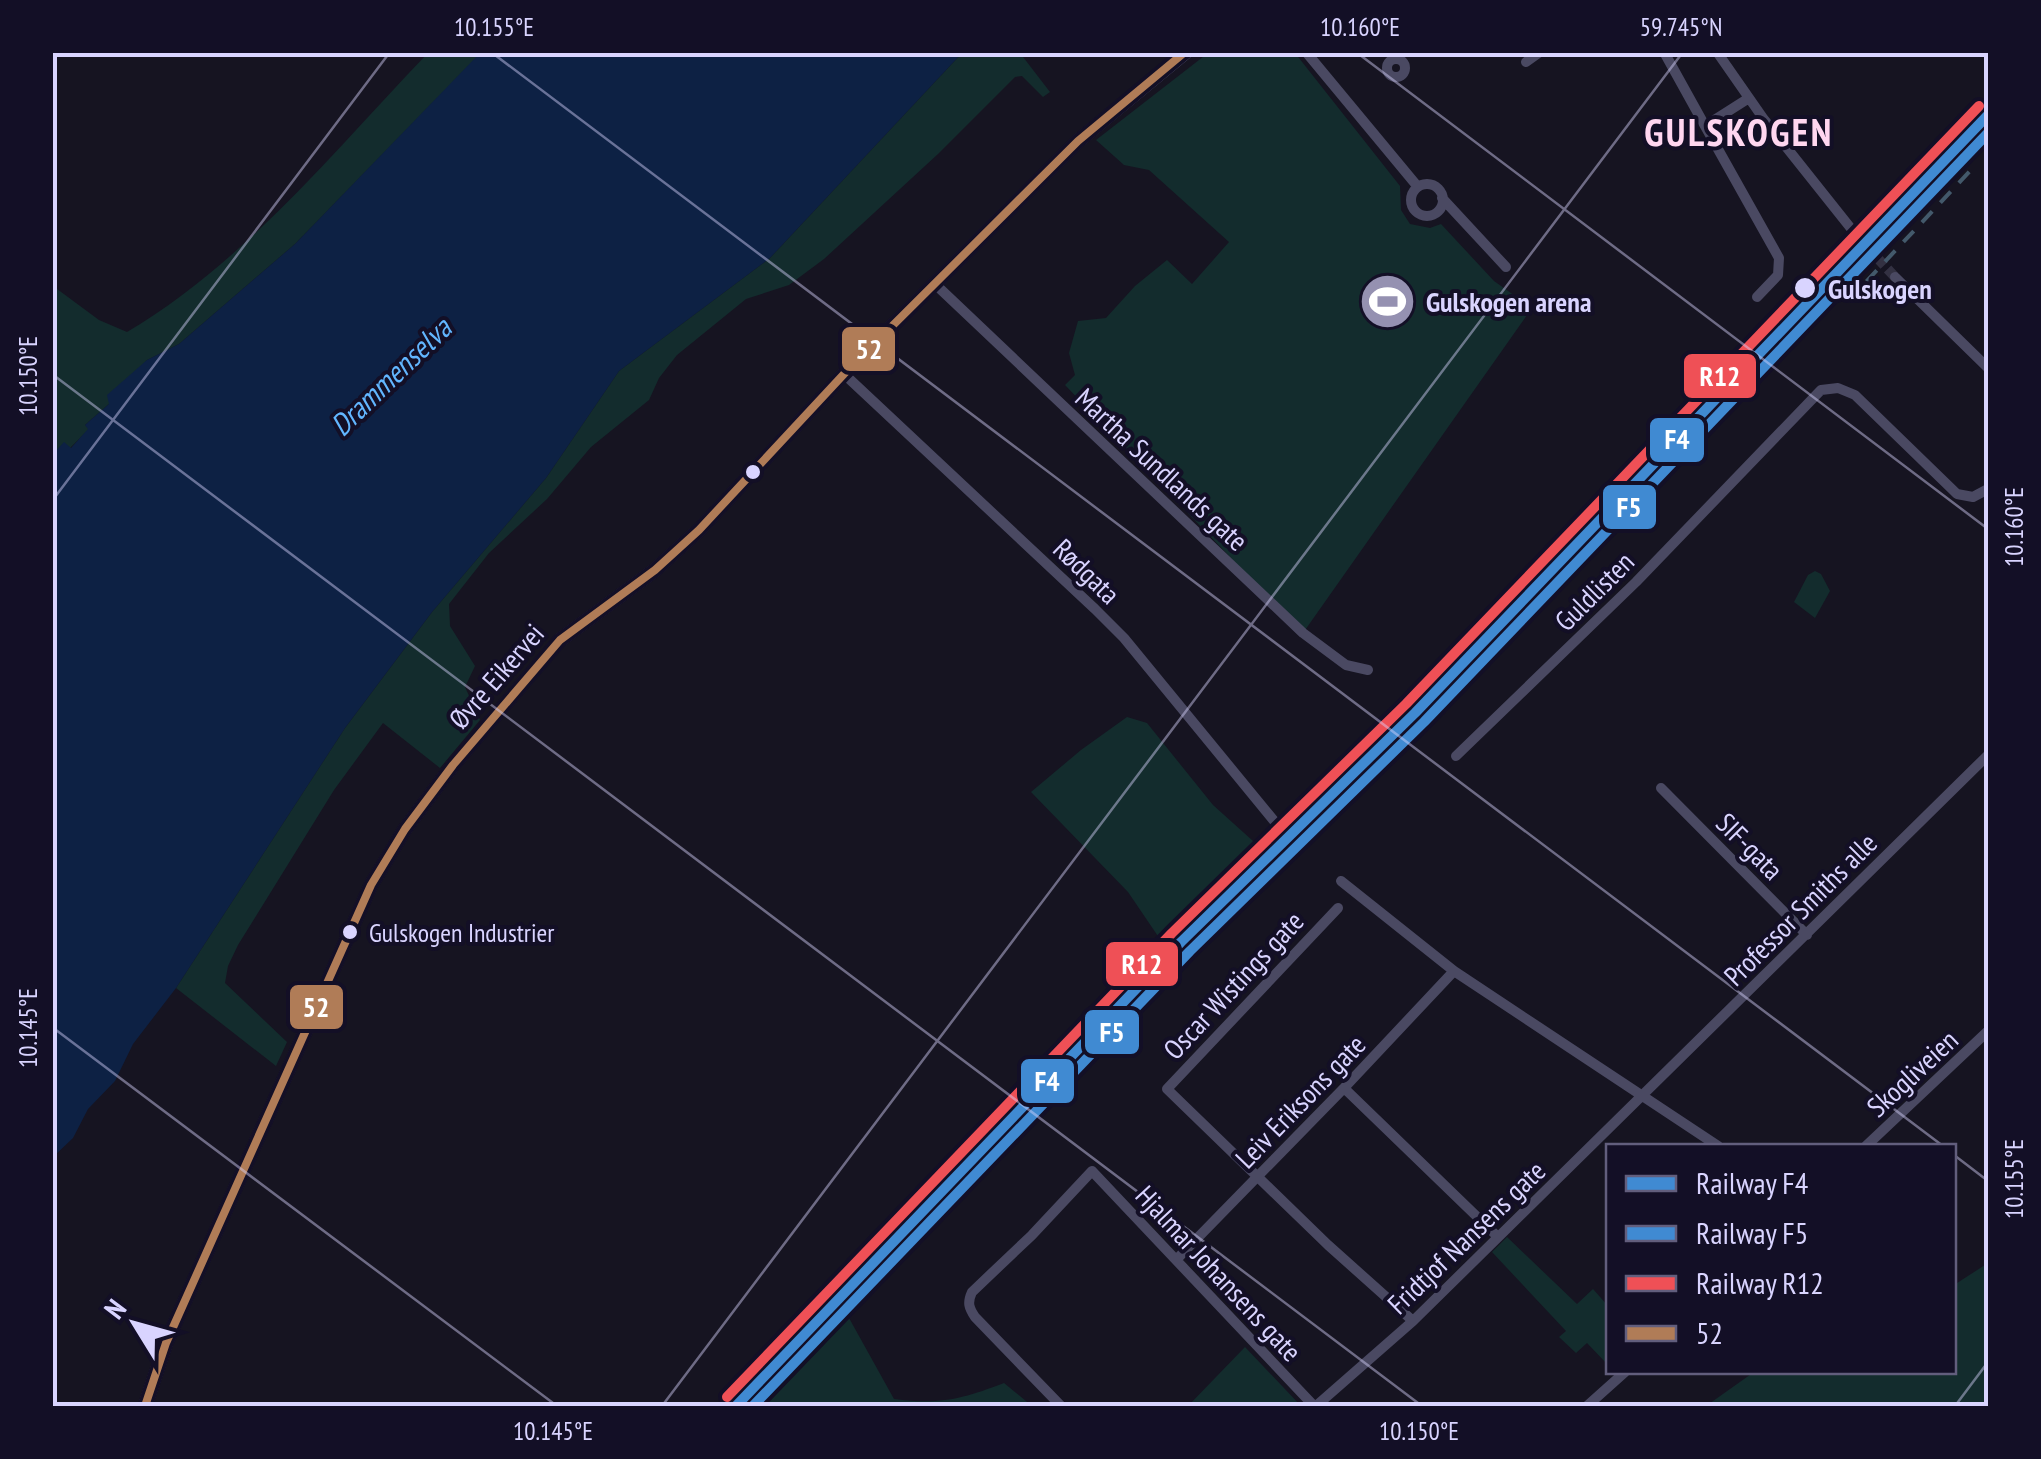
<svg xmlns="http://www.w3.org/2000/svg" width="2041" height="1459" viewBox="0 0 2041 1459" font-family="'PT Sans Narrow',sans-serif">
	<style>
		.green { fill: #132c2d }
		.water { fill: #0d2144 }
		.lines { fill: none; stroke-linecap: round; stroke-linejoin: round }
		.minor-tunnel { stroke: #333142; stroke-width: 10; stroke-dasharray: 10 5; stroke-linecap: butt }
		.minor { stroke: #4a4962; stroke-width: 10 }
		.secondary { stroke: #575674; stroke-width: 14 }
		.rail { stroke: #43596b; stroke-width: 4; stroke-dasharray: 15 12; stroke-linecap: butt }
		.bus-1-casing { stroke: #130f26; stroke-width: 15 }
		.bus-1 { stroke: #b07c57; stroke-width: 8 }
		.rail-1-casing { stroke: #130f26; stroke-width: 18 }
		.rail-2-casing { stroke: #130f26; stroke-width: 18 }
		.rail-3-casing { stroke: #130f26; stroke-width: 18 }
		.rail-1 { stroke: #408ad2; stroke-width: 10 }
		.rail-2 { stroke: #408ad2; stroke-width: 10 }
		.rail-3 { stroke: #ef5056; stroke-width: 10 }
		.ticks { fill: none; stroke: #d9d4ff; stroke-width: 2.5; stroke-opacity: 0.45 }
		.stop-dot { fill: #d9d4ff; stroke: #130f26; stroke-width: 4 }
		.labels { text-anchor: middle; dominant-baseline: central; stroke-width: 8; stroke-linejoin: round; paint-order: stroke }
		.bus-label { font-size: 26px; fill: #d9d4ff; stroke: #130f26; text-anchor: start }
		.stop-label { font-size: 28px; font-weight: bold; fill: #d9d4ff; stroke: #130f26; text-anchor: start }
		.poi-label { font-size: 28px; font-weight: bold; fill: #d9d4ff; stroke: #130f26; text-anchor: start }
		.street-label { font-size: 28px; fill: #d9d4ff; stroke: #130f26 }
		.water-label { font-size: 30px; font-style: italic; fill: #62b6ff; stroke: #130f26 }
		.district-label { font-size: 38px; font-weight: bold; letter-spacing: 2.5px; fill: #ffd6f0; stroke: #130f26 }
		.line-badge { stroke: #130f26; stroke-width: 4 }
		.badge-label { font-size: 28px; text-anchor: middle; font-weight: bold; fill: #fff }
		.neatline { fill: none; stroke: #d9d4ff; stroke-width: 4 }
		.ticks-label { font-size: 25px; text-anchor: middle; fill: #d9d4ff }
	</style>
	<rect width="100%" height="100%" fill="#161421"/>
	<path class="green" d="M428 53H481L295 244 179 344 147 360 109 404 85 425 89 429 70 448 64 443 53 454V286L99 320 127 332C245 262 334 151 428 53Z
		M962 53H1020L1050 92 1043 97 1022 76 1015 77 938 154 824 259 789 285 746 299 677 355 659 378 649 400 591 447 547 499 489 553 449 604 450 626 475 666 465 687 480 720 440 768 383 723 334 790 238 945 228 966 225 983 287 1042 276 1066 176 988 345 728 432 612 546 478 619 371 770 258Z
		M1208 53H1295L1400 186 1401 210 1410 224 1430 228 1441 224 1494 281 1532 308 1303 633 1065 385 1075 375 1069 353 1078 321 1106 318 1135 286 1167 260 1192 284 1229 242 1149 170 1124 165 1096 140Z
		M1815 571 1821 574 1830 591 1815 618 1794 602 1808 575Z
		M1127 717 1147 723 1213 805 1263 850 1166 948 1128 892 1031 792 1081 750Z
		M1507 1237 1577 1304 1593 1289 1608 1306V1365L1587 1343 1576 1353 1559 1337 1566 1331 1492 1252Z
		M1988 1263V1406H1706L1754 1372H1954V1285Z
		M849 1318 894 1399C940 1405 962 1399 1004 1383L1032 1406H765Z
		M1245 1347 1301 1406H1188Z"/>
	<path class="water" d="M481 52 962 53 770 258 619 371 546 478 432 612 345 728 176 988 133 1044 115 1081 88 1109 73 1138 53 1157V454L64 442 71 448 88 429 85 425 109 404 107 395 147 360 179 344 295 244Z"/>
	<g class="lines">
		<path class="minor-tunnel" d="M1857 236 1895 277"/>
		<path class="minor" d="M1306 52 1418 187
			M1664 52 1705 126
			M1717 52 1763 118 1857 236
			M1387 68a9 9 0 1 1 18 0a9 9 0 1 1-18 0Z
			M1526 62 1540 52
			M1749 98 1705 126 1779 258 1778 275 1757 297
			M1411 200a16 16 0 1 1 32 0a16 16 0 1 1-32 0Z
			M1442 198 1506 267
			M1895 277 1988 368
			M935 284 1303 633 1346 665 1368 670
			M844 374 1095 609 1124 638 1275 822
			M1456 756 1636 582 1821 390 1838 388 1855 395 1957 494 1973 497 1988 489
			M1661 788 1807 935
			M1341 881 1454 971 1718 1146
			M1338 908 1167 1089 1328 1245 1413 1321
			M1344 1088 1498 1237
			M1866 1146 1988 1031
			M1176 1260 1344 1088 1454 971
			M1061 1406 975 1317C969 1308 967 1303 972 1292L1032 1235 1092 1171 1314 1406
			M1316 1406 1413 1321 1988 755
			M1587 1406 1625 1372"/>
		<path class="secondary" d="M145 1406 166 1343 371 885 405 829 453 765 560 640 655 570 699 530 844 374 1078 141 1186 52"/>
		<path class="rail" d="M1835 287 1887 240
			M1848 301 1971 170"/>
		<defs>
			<path id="bus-1" d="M145 1406 166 1343 371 885 405 829 453 765 560 640 655 570 699 530 844 374 1078 141 1185 52"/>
		</defs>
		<use href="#bus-1" class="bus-1-casing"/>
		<use href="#bus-1" class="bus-1"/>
		<defs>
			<path id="rail-1" d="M736 1406 1181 942 1415 713 1988 115"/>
			<path id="rail-2" d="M753 1406 1190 951 1424 722 1988 133"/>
			<path id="rail-3" d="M727 1397 1172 933 1406 704 1979 106"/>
		</defs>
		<use href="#rail-1" class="rail-1-casing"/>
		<use href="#rail-2" class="rail-2-casing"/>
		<use href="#rail-3" class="rail-3-casing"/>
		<use href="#rail-1" class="rail-1"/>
		<use href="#rail-2" class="rail-2"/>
		<use href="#rail-3" class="rail-3"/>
	</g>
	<path class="ticks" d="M491 52 1943 1146M1356 52 1988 529M52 374 1422 1406M52 501 390 52M52 1027 557 1406M1954 1155 1988 1181M662 1406 1683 52M1955 1406 1988 1362"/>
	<defs>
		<symbol id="stadium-disc" viewBox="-11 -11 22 22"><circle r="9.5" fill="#9591b1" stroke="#130f26"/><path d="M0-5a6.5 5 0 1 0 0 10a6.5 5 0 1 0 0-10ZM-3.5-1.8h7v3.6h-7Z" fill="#fff"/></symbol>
	</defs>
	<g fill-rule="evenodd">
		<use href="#stadium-disc" x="1356" y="270" width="63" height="63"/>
	</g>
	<g class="stop-dot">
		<circle cx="1805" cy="288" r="12"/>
		<circle cx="753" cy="472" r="9"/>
		<circle cx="350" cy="932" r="9"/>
	</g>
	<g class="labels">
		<g class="bus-label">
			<text x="369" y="932">Gulskogen Industrier</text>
		</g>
		<g class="stop-label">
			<text x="1828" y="288">Gulskogen</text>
		</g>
		<g class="poi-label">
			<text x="1426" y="301">Gulskogen arena</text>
		</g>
		<g class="street-label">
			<text transform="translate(1162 469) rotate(43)">Martha Sundlands gate</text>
			<text transform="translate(1087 571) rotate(44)">Rødgata</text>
			<text transform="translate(1594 591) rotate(-45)">Guldlisten</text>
			<text transform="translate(496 676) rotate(-49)">Øvre Eikervei</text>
			<text transform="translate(1750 846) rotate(45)">SIF-gata</text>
			<text transform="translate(1800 909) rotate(-45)">Professor Smiths alle</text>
			<text transform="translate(1233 985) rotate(-47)">Oscar Wistings gate</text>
			<text transform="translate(1912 1073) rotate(-43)">Skogliveien</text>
			<text transform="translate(1300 1101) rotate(-46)">Leiv Eriksons gate</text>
			<text transform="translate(1466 1237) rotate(-44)">Fridtjof Nansens gate</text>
			<text transform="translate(1219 1273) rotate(47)">Hjalmar Johansens gate</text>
		</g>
		<g class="water-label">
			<text transform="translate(390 376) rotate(-44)">Drammenselva</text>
		</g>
		<g class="district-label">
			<text x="1739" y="131">GULSKOGEN</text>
		</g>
	</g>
	<g class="line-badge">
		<rect x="840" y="325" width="57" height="48" rx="10" fill="#b07c57"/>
		<rect x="1682" y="352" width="76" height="48" rx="10" fill="#ef5056"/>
		<rect x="1648" y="416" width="58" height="48" rx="10" fill="#408ad2"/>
		<rect x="1601" y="483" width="57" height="48" rx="10" fill="#408ad2"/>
		<rect x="1104" y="940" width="76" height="48" rx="10" fill="#ef5056"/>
		<rect x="288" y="983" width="57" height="48" rx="10" fill="#b07c57"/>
		<rect x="1083" y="1008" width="58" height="48" rx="10" fill="#408ad2"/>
		<rect x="1019" y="1057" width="57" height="48" rx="10" fill="#408ad2"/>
	</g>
	<g class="badge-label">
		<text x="869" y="359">52</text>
		<text x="1720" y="386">R12</text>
		<text x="1677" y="449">F4</text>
		<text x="1629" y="517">F5</text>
		<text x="1142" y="974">R12</text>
		<text x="316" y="1017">52</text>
		<text x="1112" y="1042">F5</text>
		<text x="1047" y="1091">F4</text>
	</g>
	<rect width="2041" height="1459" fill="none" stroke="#130f26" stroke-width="110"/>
	<rect x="1606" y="1144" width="350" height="230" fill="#130f26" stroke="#625e7d" stroke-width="2.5"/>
	<rect x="1626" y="1176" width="50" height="15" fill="#408ad2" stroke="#625e7d" stroke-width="2.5"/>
	<text x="1696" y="1194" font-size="30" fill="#d9d4ff">Railway F4</text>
	<rect x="1626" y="1226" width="50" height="15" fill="#408ad2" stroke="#625e7d" stroke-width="2.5"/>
	<text x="1696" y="1244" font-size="30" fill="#d9d4ff">Railway F5</text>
	<rect x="1626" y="1276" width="50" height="15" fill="#ef5056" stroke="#625e7d" stroke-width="2.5"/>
	<text x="1696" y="1294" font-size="30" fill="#d9d4ff">Railway R12</text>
	<rect x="1626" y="1326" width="50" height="15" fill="#b07c57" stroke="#625e7d" stroke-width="2.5"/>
	<text x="1696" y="1344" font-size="30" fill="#d9d4ff">52</text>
	<g transform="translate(135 1324) rotate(307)" stroke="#130f26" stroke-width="8" paint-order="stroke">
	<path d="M0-8L18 38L0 25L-18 38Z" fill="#d9d4ff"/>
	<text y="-15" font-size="28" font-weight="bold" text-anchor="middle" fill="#d9d4ff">N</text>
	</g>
	<rect x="55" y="55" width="1931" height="1349" class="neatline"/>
	<g class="ticks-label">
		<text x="494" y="36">10.155°E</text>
		<text x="1360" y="36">10.160°E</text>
		<text x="1681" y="36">59.745°N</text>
		<text transform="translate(28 376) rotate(-90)" y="9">10.150°E</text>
		<text transform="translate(2014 527) rotate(-90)" y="9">10.160°E</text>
		<text transform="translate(28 1028) rotate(-90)" y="9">10.145°E</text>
		<text transform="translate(2014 1179) rotate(-90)" y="9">10.155°E</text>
		<text x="553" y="1440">10.145°E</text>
		<text x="1419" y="1440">10.150°E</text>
	</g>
</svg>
